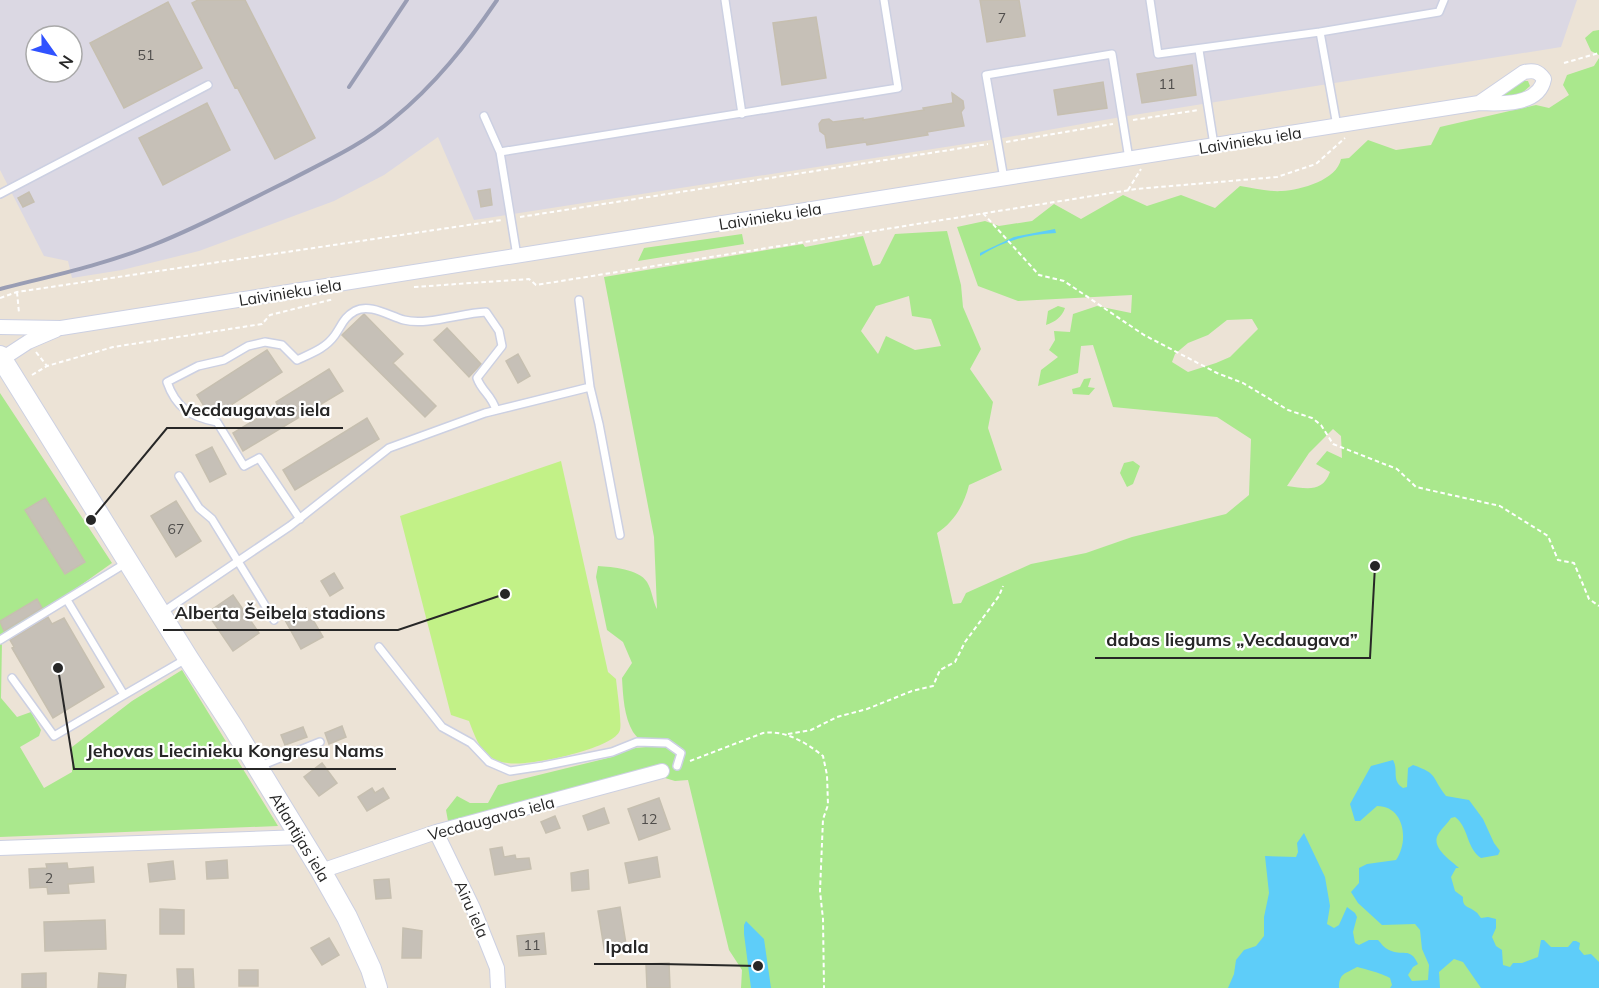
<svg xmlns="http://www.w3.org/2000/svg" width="1599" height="988" viewBox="0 0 1599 988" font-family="Mulish,sans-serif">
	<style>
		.industrial { fill: #dbd8e3; fill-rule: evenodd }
		.green { fill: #aae88d; fill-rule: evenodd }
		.pitch { fill: #c2f187 }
		.water { fill: #5ecdf9 }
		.building { fill: #c6c0b7; stroke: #c6bfb0; stroke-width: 1.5 }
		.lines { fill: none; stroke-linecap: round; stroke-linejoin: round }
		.lane-casing { stroke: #ccd0e2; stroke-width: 10 }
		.street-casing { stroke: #ccd0e2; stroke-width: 16 }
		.secondary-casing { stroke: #ccd0e2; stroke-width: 22 }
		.path { stroke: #fff; stroke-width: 2; stroke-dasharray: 4.5 3; stroke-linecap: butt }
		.lane { stroke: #fff; stroke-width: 7 }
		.street { stroke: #fff; stroke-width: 14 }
		.secondary { stroke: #fff; stroke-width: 20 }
		.rail { stroke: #999db4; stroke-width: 4 }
		.labels { text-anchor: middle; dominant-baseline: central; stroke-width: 4.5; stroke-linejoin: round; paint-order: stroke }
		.number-label { font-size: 14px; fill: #4f4d4b }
		.street-label { font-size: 16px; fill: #272727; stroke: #fff }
		.leader { fill: none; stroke: #272727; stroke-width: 2 }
		.callout-dot { fill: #272727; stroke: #fff; stroke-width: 2 }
		.callout-label { font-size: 18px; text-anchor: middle; font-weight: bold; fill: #272727; stroke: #fff; stroke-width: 4.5; stroke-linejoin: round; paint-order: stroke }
	</style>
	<rect width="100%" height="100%" fill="#ece3d6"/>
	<path class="industrial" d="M0 0H1577L1561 47 1121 117 997 139 474 220 438 137 384 175 334 201 199 251 122 270 72 278 68 261 44 256 0 170ZM36 36H72V72H36Z"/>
	<path class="green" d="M1599 30V55L1591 51 1585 38 1593 31Z
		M1599 58V988H741L742 970 729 950 688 780 675 781 655 775 453 823 448 821 446 810 457 796 470 803H488L498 785 612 757 625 749 646 747C642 741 637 738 633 732 624 717 623 696 622 678L632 663 623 642 607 630 596 577 598 566C612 567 639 569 647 582 652 590 653 602 657 609L654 537 604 277 803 244 805 247 863 236 873 266 880 264 895 234 947 231 961 285 963 307 981 349 970 369 993 402 988 428 1002 470 969 485C964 505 954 522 937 533L953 604 961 603 966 593 1031 564 1086 553 1132 537 1226 514 1249 495 1251 439 1217 417 1113 407 1093 345 1081 346 1078 373 1038 386 1041 370 1058 357 1049 350 1055 340 1054 331 1070 332 1073 314 1097 306 1131 313 1132 295 1018 301 978 286 957 227 985 221 999 226 1032 221 1054 204 1081 219 1123 195 1147 206 1181 195 1215 208 1240 186C1253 188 1269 192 1282 191 1301 190 1337 180 1341 159L1349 158 1368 140 1396 150 1431 145 1440 127 1536 105 1549 108 1569 95 1563 85 1567 75 1594 66ZM909 296 912 316 931 319 941 346 915 350 886 336 878 354 861 331 876 306ZM1252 319 1258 329 1230 357 1216 363 1188 372 1172 362 1175 354 1188 343 1208 335 1227 320ZM1333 429 1341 436 1342 458 1327 451 1316 464 1330 472C1322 494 1305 488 1287 486L1309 453Z
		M1522 81H1528L1530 86 1521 94 1498 99 1506 90Z
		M742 234 744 244 638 261 644 248Z
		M1058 306 1065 308C1062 317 1055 322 1046 325L1048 311Z
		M1091 378 1088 387 1095 388 1089 395 1073 394 1072 389 1080 387 1084 379Z
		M0 393 112 563 2 641 1 698 17 717 31 712 41 730 39 736 20 747 44 788 72 772V747L132 701 182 670 278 826 0 837Z
		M1133 461 1140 466 1133 484 1127 487 1120 473 1124 463Z"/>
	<path class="pitch" d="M561 461 608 672 616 679C617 690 622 721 620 730 615 749 526 767 508 763 503 763 494 760 490 757 479 749 474 734 469 721L451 715 400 516Z"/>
	<path class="water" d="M1055 229 1056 233C1028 234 1003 241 980 256V253L1014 237Z
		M1393 760C1399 771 1391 780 1403 788L1407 787 1408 768 1413 765C1439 774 1431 777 1446 796L1469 800 1483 819 1494 843 1500 851 1498 855 1481 858C1466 848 1469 827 1455 817L1451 818C1448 823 1442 828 1439 833 1429 847 1451 860 1459 868H1456L1451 877 1455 891 1463 897C1462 908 1469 906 1476 912 1478 913 1479 916 1481 918L1488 917 1496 919V928L1492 937 1496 946 1502 950 1503 965 1510 967 1513 963H1522L1538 957 1541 940H1544L1551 947H1568L1573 941H1576L1580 943 1579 949 1584 955 1591 954 1599 962V988H1481L1463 962 1454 959 1439 972 1440 988H1390L1392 985 1390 978C1386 975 1363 968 1357 967 1345 974 1339 973 1339 988H1228L1234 974 1236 960 1244 950 1256 946 1264 936V917L1269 893 1265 856 1296 857 1298 852 1297 843 1304 833 1325 877 1330 906 1327 924 1334 928 1339 925 1347 907 1355 913 1357 917 1353 932 1355 943 1359 945 1369 940H1378C1381 943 1384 948 1389 950 1402 957 1410 946 1418 964L1413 967 1408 975 1412 981 1428 980 1429 965 1422 949 1420 930 1415 924 1382 925 1358 903 1351 892 1359 883V868L1367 864 1396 860C1409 842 1405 806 1377 806L1360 821H1355L1350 804 1371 766Z
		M746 921 764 939 771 988H751L744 934V925Z"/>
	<path class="building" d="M198 0H245L315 138 275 159 237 87 235 88 192 3Z
		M980 0H1019L1025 36 987 42Z
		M168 2 202 68 124 108 90 43Z
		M816 17 826 78 782 85 773 23Z
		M1192 65 1196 95 1142 103 1137 74Z
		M1103 82 1107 108 1058 115 1054 90Z
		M952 93 963 101 964 108 961 112 964 126 927 132 928 135 867 145 866 142 827 148 825 135 820 131 819 124 822 120 829 119 833 122 863 118V120L924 110 923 108 953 103Z
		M207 103 230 150 163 185 139 138Z
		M490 189 492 205 481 207 478 191Z
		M29 192 34 202 23 207 18 198Z
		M364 314 403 354 393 363 436 406 425 417 342 335Z
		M447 328 481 364 469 377 434 340Z
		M267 350 282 372 214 416 209 414 197 395Z
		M518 354 530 376 518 383 506 361Z
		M329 369 343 391 243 451 233 433 278 406 276 402Z
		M367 418 379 439 295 490 283 470Z
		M212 447 226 474 210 482 196 455Z
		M45 498 85 562 65 574 25 510Z
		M176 501 201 541 176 557 151 516Z
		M334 573 343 588 330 596 321 581Z
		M233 595 259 633 233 651 207 613Z
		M37 599 42 608 4 631 0 621Z
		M306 608 323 637 301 649 285 620Z
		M48 617 52 624 64 618 104 687 53 718 12 648 14 647 10 640Z
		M342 726 346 737 329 744 325 733Z
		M303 727 307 737 285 745 281 735Z
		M322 763 337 783 319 796 304 777Z
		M372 788 375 793 383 788 389 798 367 811 358 797Z
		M659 798 670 829 639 840 628 809Z
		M604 808 609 823 588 830 583 816Z
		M555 816 560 828 546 833 541 822Z
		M502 847 504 857 515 855 516 859 529 858 531 869 495 875 490 849Z
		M657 857 660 877 629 883 625 863Z
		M227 860 228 878 207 879 206 862Z
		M173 861 175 879 150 882 148 864Z
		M67 863 68 869 93 867 94 882 68 884 69 893 48 894 47 887 30 888 29 869 47 868 46 864Z
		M588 870 589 889 572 891 571 873Z
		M389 879 391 898 376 899 374 880Z
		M620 907 627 950 605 954 598 911Z
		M160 909 184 910V934H160Z
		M105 920 106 949 45 951 44 922Z
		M403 928 422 931 421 958H402Z
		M544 933 546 954 519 956 517 936Z
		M329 938 339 955 322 965 311 948Z
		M669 963 670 988H647L646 964Z
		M177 969H193L194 988H178Z
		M239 970H258V986H239Z
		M46 973V988H22V974Z
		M99 973 126 975 125 988H98Z"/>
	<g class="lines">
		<defs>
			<path id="lane" d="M725 0 742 114
				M1150 0 1158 54 1320 32 1439 12 1444 0
				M1320 32 1337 126
				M1199 50 1214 145
				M484 116 500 152 517 256
				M500 152 898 88 884 0
				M1004 179 986 75 1112 54 1129 159
				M0 194 208 85
				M579 300 590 387
				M179 476 199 508 212 519 274 620
				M300 519 259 458 244 466 217 422C191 417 176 408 167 382L198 366 224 360 248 346 265 342 282 345 297 360C312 353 326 348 335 335 342 325 344 317 355 311 370 303 389 316 404 320 427 326 461 313 486 312L499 331 502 346 477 378C482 392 491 394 496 410
				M67 600 124 695 186 659
				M163 612 290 526 389 448 485 413 590 387 599 424 620 535
				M0 640 126 563
				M379 647 442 727 471 743 489 762 510 771 543 766 612 752 637 742 667 743 681 753 677 766
				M12 678 54 736 124 695
				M260 766 320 742"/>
			<path id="street" d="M0 327 61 328 1479 103C1500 104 1539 106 1544 79 1538 71 1534 70 1524 72L1479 103
				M2 359 28 342 56 330
				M436 832 473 908 497 968 498 988
				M0 848 301 837
				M321 871 436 832 662 771"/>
			<path id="secondary" d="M0 356 188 658 233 727 321 871 347 917 371 969 377 988"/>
		</defs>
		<use href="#lane" class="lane-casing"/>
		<use href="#street" class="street-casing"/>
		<use href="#secondary" class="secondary-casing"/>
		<path class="path" d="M1564 63 1599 53
			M1133 120 1199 110
			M1006 142 1113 124
			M1128 190 1141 169
			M983 213 1039 275 1064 281 1144 335 1217 373 1243 383 1288 410 1312 418 1321 425 1333 444 1397 469 1416 487 1500 506 1548 536 1558 560 1574 563 1589 599 1599 606
			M520 217 988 144
			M414 287 529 279 536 285 1136 189 1277 177 1316 164 1345 138
			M17 292 19 313
			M0 298 17 292 502 220
			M36 352 47 366
			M32 375 47 366 113 347 262 324 270 315 334 299
			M788 734 811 730 837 717 867 709 912 691 933 686 940 670 955 662 965 642 999 596 1003 586
			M690 761 763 733C786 730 805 742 823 756L827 775 828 805 823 819 820 891 823 919 824 988"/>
		<use href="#lane" class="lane"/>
		<use href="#street" class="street"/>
		<use href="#secondary" class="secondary"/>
		<path class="rail" d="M349 87 407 0
			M0 289C51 276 103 265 153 245 199 227 243 203 288 181 324 162 362 145 393 119 435 85 467 44 497 0"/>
	</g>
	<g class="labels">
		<g class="number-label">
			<text x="1002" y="18">7</text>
			<text x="146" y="55">51</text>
			<text x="1167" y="84">11</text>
			<text x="176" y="529">67</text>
			<text x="649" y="819">12</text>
			<text x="49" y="878">2</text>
			<text x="532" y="945">11</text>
		</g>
		<g class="street-label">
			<text transform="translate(1250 140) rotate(-9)">Laivinieku iela</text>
			<text transform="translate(770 216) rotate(-9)">Laivinieku iela</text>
			<text transform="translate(290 292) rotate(-9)">Laivinieku iela</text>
			<text transform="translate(491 818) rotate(-15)">Vecdaugavas iela</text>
			<text transform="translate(300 837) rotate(59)">Atlantijas iela</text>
			<text transform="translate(472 909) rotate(66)">Airu iela</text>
		</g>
	</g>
	<path class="leader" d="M91 520L167 428H343M505 594L398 630H163M1375 566L1370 658H1095M58 668L74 769H396M758 966L661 964H594"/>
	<g class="callout-dot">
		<circle cx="91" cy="520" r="6"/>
		<circle cx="505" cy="594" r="6"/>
		<circle cx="1375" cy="566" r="6"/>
		<circle cx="58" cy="668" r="6"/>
		<circle cx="758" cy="966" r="6"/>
	</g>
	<g class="callout-label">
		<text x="255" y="416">Vecdaugavas iela</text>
		<text x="280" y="619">Alberta Šeibeļa stadions</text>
		<text x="1232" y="646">dabas liegums „Vecdaugava”</text>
		<text x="235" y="757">Jehovas Liecinieku Kongresu Nams</text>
		<text x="627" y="953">Ipala</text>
	</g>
	<g transform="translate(54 54) rotate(124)"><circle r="28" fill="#ffffff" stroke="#a9a9a9" stroke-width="1.5"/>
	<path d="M0-4.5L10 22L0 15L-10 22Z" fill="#3052ff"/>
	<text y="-9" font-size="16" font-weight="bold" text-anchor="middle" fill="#272727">N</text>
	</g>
</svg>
